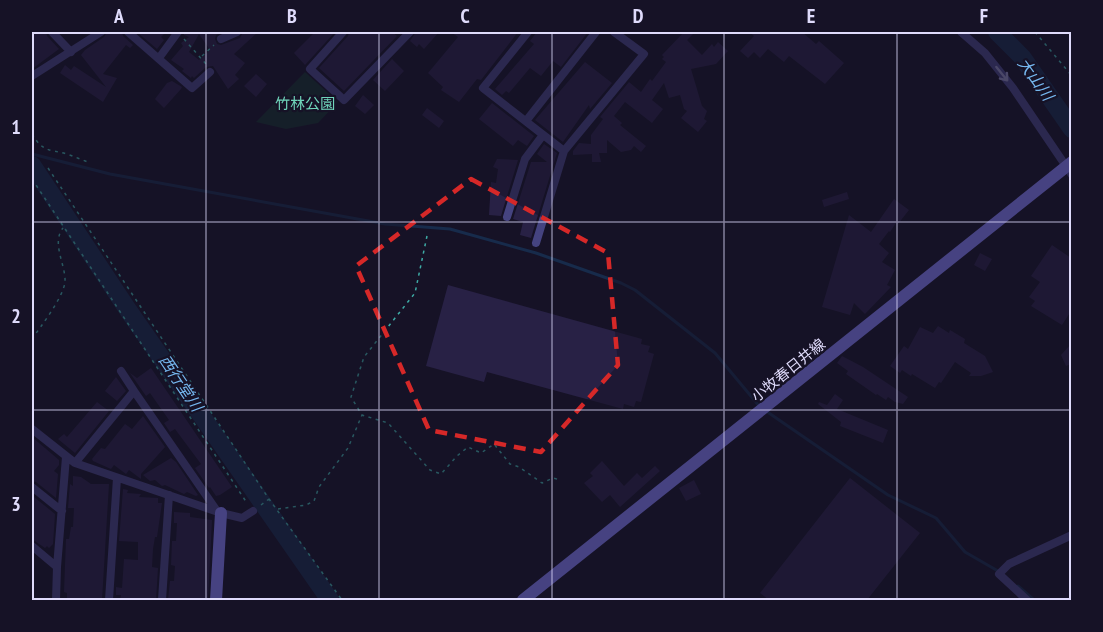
<svg xmlns="http://www.w3.org/2000/svg" width="1103" height="632" viewBox="0 0 1103 632" font-family="'PT Sans Narrow','Noto Sans JP',sans-serif">
	<style>
		.green { fill: #162f2e }
		.lines { fill: none; stroke-linecap: round; stroke-linejoin: round }
		.stream { stroke: #172b4b; stroke-width: 3 }
		.river { stroke: #172b4b; stroke-width: 18 }
		.building { fill: #282145; fill-rule: evenodd }
		.path { stroke: #3eaca6; stroke-width: 1.5; stroke-dasharray: 3 4.5; stroke-linecap: butt }
		.street { stroke: #454380; stroke-width: 8 }
		.secondary { stroke: #807df0; stroke-width: 12 }
		.oneway { stroke: #8a87b7 }
		.marked { fill: none; stroke: #d62828; stroke-width: 4.5; stroke-dasharray: 12 8; stroke-linejoin: round }
		.grid { fill: none; stroke: #dfdbfb; stroke-width: 1.5; stroke-opacity: 0.55 }
		.labels { text-anchor: middle; dominant-baseline: central; stroke-width: 4.5; stroke-linejoin: round; paint-order: stroke }
		.park-label { font-size: 15px; fill: #6fd4ba; stroke: #161226 }
		.street-label { font-size: 15px; fill: #dfdbfb; stroke: #161226 }
		.water-label { font-size: 16px; font-style: italic; fill: #75b7ef; stroke: #161226 }
		.neatline { fill: none; stroke: #dfdbfb; stroke-width: 2 }
		.grid-label { font-size: 20px; text-anchor: middle; font-weight: bold; fill: #dfdbfb }
	</style>
	<rect width="100%" height="100%" fill="#161226"/>
	<path class="green" d="M305 72 338 102 318 123 286 129 256 122Z"/>
	<g class="lines">
		<path class="stream" d="M32 154 110 174 385 224 450 229 536 253 621 283 635 290 715 353 760 407
			M766 411 888 495 936 518 965 552 998 571
			M1018 586 1034 600"/>
		<path class="river" d="M997 32 1022 57 1072 129
			M32 165 128 310 330 600"/>
	</g>
	<path class="building" d="M34 32H46L47 36 59 49 32 69V34Z
		M107 32H122L123 36 133 45 130 48 126 45 103 74 117 78 103 102 60 73 65 65 71 70 74 66 106 87 81 55 85 50 104 37Z
		M137 32H166L161 37 164 40 157 49Z
		M184 32H222L216 35 215 39 217 44 221 45 240 38 243 32H258L234 54 245 63 235 75 239 79 228 89 213 66 206 67 194 78 192 76 191 78 182 71 184 69 171 60 183 46 181 43 189 37 184 35ZM199 34 210 50 199 60 189 52Z
		M315 32H335L305 65 294 53Z
		M349 32H392L397 36 344 91 319 68 348 36Z
		M416 32H439L424 49 419 44 417 47 410 41Z
		M451 32H518L481 80 477 79 459 102 441 90 443 87 428 73 458 37Z
		M537 32H588L561 67 553 61 541 76 530 68 509 93 506 91 502 95 495 89 534 44 530 41Z
		M684 32H695L687 40 702 55 712 44 714 47 718 42 728 51 716 64 691 69 702 106 707 111 704 119 707 121 698 132 681 118 687 111 684 109 680 95 669 98 664 83 652 100 663 109 652 123 625 102 614 116 622 123 620 125 646 146 641 152 634 146 631 150 621 152 607 140V153H599L601 162H592V154L573 155V151L579 143 591 144V135L603 119 600 117 629 82 641 92 650 79 652 81 666 62 662 59 664 57 662 55Z
		M749 32H802L816 44 819 41 844 63 825 84 789 56 784 62 768 49 760 58 754 52 748 58 740 51 754 36Z
		M392 59 404 71 385 91 373 80Z
		M585 62 612 83 590 109 589 105 563 142 535 120Z
		M256 74 267 84 256 97 244 86Z
		M172 81 182 87 181 89 164 108 155 99 167 83Z
		M363 95 374 105 365 114 355 106Z
		M492 103 534 136 527 146 518 140 513 146 479 119Z
		M427 108 444 121 439 128 422 115Z
		M544 144 557 153 531 238 520 235 523 222 513 219 531 162H547L537 154Z
		M497 159 518 160 501 216 489 215 491 182 496 183 498 169 493 167Z
		M847 192 849 199 824 207 822 200Z
		M894 199 909 210 898 224 896 223 890 232 889 231 879 244 889 253 882 262 895 270 887 285 891 287 865 314 854 303 850 315 822 307 849 215 871 232Z
		M1052 245 1071 258V311L1062 325 1031 306 1035 301 1029 297 1040 282 1031 276Z
		M980 253 992 259 985 271 974 265Z
		M448 285 642 339 641 344 650 346 648 352 654 354 641 402 636 401 634 407 624 404 623 409 487 372 484 382 426 366Z
		M938 326 949 333 950 330 965 339 964 343 985 356 993 372 981 376H969L971 373 955 362 941 383 939 382 935 388 912 374 911 376 902 370 900 373 890 366 904 346 908 349 920 327 933 333Z
		M1071 344V364L1066 366 1061 355Z
		M842 356 863 367 908 397 903 404 895 402 888 397 886 400 877 394 876 395 846 374 848 371 837 363Z
		M151 368 232 487 220 495 216 496 210 487 209 488 195 468 201 464 175 429 170 432 164 423 169 420 150 393 146 396 130 373 137 378Z
		M116 377 126 391 117 401 105 391Z
		M835 394 843 400 837 409 888 430 883 443 840 426 841 422 818 404 819 402 827 405Z
		M97 402 109 411 75 453 58 439 64 434 67 437Z
		M143 416 165 447 141 474V479L129 470 126 474 114 465 111 469 93 461 92 459 101 448 105 449 125 424 132 429Z
		M32 437 59 460V465L54 471 58 474 56 498 36 482 32 481Z
		M171 458 176 462 198 495 196 496 187 492 184 494 165 485 162 486 155 480 150 481 143 475Z
		M602 461 624 486 637 473 642 478 655 466 660 471 620 507 610 495 602 502 584 483 593 476 590 473Z
		M73 476 81 477 91 484H109L102 600H67V593L64 592 66 539H69L71 527H73L74 508H68L70 484 73 486Z
		M850 478 920 533 867 600H769L760 593Z
		M694 480 701 494 686 501 679 488Z
		M123 489 128 490 127 493 141 494 139 497 158 498V503H162L157 537H155L153 549 152 567 158 568 156 600H120L121 595H116V587L122 588 124 559 138 560V542L119 541Z
		M34 497 55 514 53 544 49 548 47 546 45 548 32 539V500Z
		M174 512 190 513V517L212 520 208 600H168L170 581H174L175 566 171 565 172 541H176L177 523H174Z"/>
	<g class="lines">
		<path class="path" d="M1035 32 1072 76
			M184 39 206 64
			M202 56 214 45
			M32 134C43 152 48 149 67 154 75 157 83 160 90 163
			M48 168 269 499 342 600
			M32 179 247 503
			M427 236 415 293 364 357 351 397 362 415 388 423 430 470 441 474 457 456 468 447 481 453 494 444 510 464 519 467 542 483 553 478 560 480
			M32 339C41 326 63 298 65 282 66 265 51 243 63 228
			M261 505 269 499
			M278 509 306 505 314 501 319 487 348 448 362 415"/>
		<path class="street" d="M52 32 71 52
			M128 32 192 88 210 72
			M343 32 310 69 344 100 410 32
			M528 32 483 88 564 151 644 54 614 32
			M961 32 985 53 1013 88 1072 175
			M221 39 237 32
			M159 58 178 32
			M32 76 101 32
			M526 121 596 32
			M507 217 525 159 543 135
			M536 243 564 151
			M121 371 134 391
			M32 429 75 463 221 513 242 518 253 511
			M75 463 134 391 217 511
			M32 487 62 511
			M32 546 57 567 66 457
			M56 600 57 567
			M109 600 117 478
			M162 600 169 495
			M1027 600 999 574 1009 564 1072 535"/>
		<path class="secondary" d="M216 600 221 513
			M523 600 1072 162"/>
	</g>
	<defs><path id="oneway-shaft" d="M-6 0H5M1.5-3L5.5 0L1.5 3" fill="none" stroke-width="1.6" stroke-linecap="round" stroke-linejoin="round" transform="scale(1.5)"/></defs>
	<use class="oneway" href="#oneway-shaft" transform="translate(1002 74) rotate(51)"/>
	<path d="M0 0H1103V632H0ZM471 179 608 253 618 365 541 452 429 430 356 266Z" fill="#161226" fill-opacity=".55" fill-rule="evenodd"/>
	<path class="marked" d="M471 179 608 253 618 365 541 452 429 430 356 266Z"/>
	<path class="grid" d="M206 32V600M379 32V600M552 32V600M724 32V600M897 32V600M32 222H1072M32 410H1072"/>
	<g class="labels">
		<g class="park-label">
			<text x="305" y="103">竹林公園</text>
		</g>
		<g class="street-label">
			<text transform="translate(788 370) rotate(-39)">小牧春日井線</text>
		</g>
		<g class="water-label">
			<text transform="translate(1036 79) rotate(54)">大山川</text>
			<text transform="translate(181 383) rotate(56)">西行堂川</text>
		</g>
	</g>
	<rect width="1103" height="632" fill="none" stroke="#161226" stroke-width="66"/>
	<rect x="33" y="33" width="1037" height="566" class="neatline"/>
	<g class="grid-label">
		<text x="119" y="23">A</text>
		<text x="292" y="23">B</text>
		<text x="465" y="23">C</text>
		<text x="638" y="23">D</text>
		<text x="811" y="23">E</text>
		<text x="984" y="23">F</text>
		<text x="16" y="134">1</text>
		<text x="16" y="323">2</text>
		<text x="16" y="511">3</text>
	</g>
</svg>
